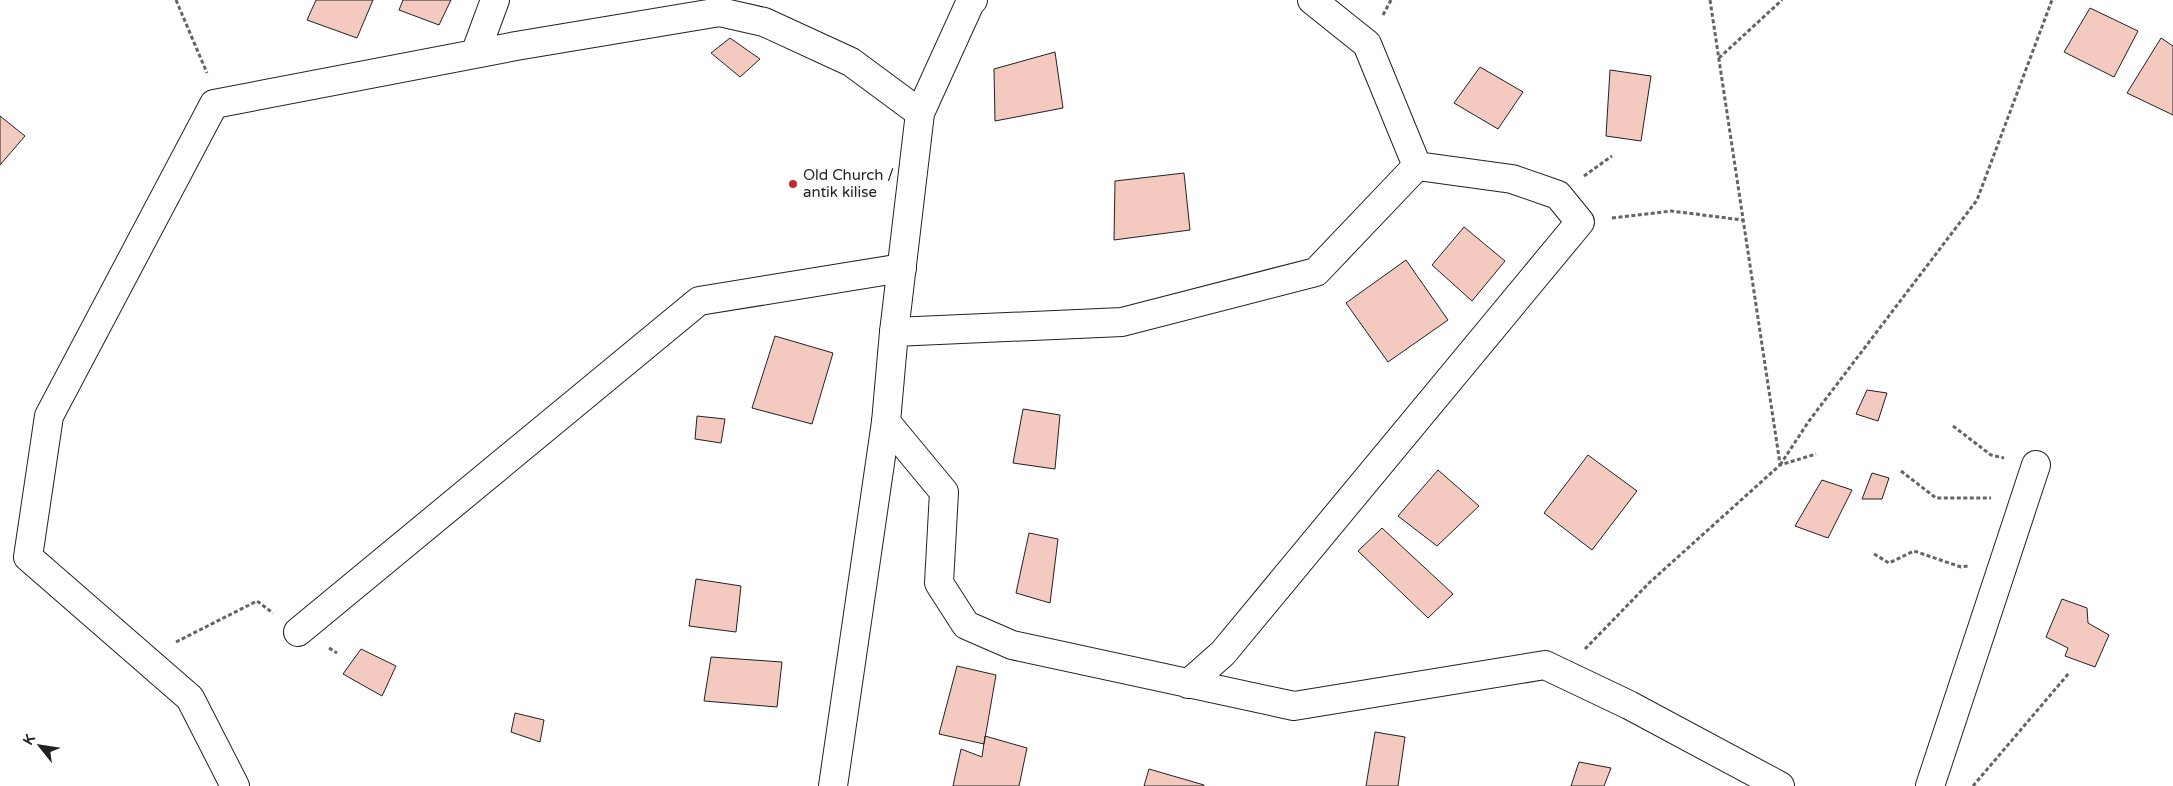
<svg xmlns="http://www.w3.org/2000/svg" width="2173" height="786" viewBox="0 0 2173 786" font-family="'Varela Round',sans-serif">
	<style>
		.building { fill: #f3c9c0; stroke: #222 }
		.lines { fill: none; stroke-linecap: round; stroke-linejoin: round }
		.minor-casing { stroke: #222; stroke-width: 30 }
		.tertiary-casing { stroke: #222; stroke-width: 30 }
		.path { stroke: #646464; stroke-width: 3; stroke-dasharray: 4 2.5; stroke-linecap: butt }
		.minor { stroke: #fff; stroke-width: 28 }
		.tertiary { stroke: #fff; stroke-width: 28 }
		.poi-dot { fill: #c62828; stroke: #fff; stroke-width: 2 }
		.labels { text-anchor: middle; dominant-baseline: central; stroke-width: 4; stroke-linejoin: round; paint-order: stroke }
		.poi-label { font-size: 15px; fill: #222; stroke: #fff; text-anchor: start }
	</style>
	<rect width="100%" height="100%" fill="#fff"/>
	<path class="building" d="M316 0H373L357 38 307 20Z
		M403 0H451L439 25 399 10Z
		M2090 8 2138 31 2114 77 2064 52Z
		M730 38 760 59 740 77 711 53Z
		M2161 38 2173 46V115L2127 93Z
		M1055 52 1063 108 995 121 994 69Z
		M1480 67 1523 92 1498 129 1454 103Z
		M1610 70 1651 76 1641 141 1606 136Z
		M0 116 25 136 0 165Z
		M1184 173 1190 230 1114 240 1115 181Z
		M1464 227 1505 261 1472 301 1432 265Z
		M1406 260 1448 320 1388 362 1346 303Z
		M775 336 833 353 812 424 752 408Z
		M1867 390 1887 393 1878 421 1856 414Z
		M1023 409 1060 415 1055 469 1013 463Z
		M697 416 725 419 721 443 695 439Z
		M1588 455 1637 491 1592 550 1544 513Z
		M1438 470 1479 506 1437 546 1398 516Z
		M1872 473 1889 478 1882 499H1862Z
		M1822 480 1852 490 1828 538 1795 526Z
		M1382 528 1453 594 1428 618 1358 551Z
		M1029 533 1058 539 1050 603 1016 593Z
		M696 579 741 586 736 632 689 626Z
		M2062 599 2087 608 2088 623 2109 635 2095 667 2065 656 2068 648 2046 637Z
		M361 649 396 666 382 696 343 674Z
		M711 657 782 662 777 707 704 701Z
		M957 666 996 675 984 744 939 734Z
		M515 713 544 720 540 742 511 732Z
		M1375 732 1405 737 1398 786H1366Z
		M985 736 1027 748 1019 786H953L961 749 982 757Z
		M1579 762 1611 768 1604 786H1571Z
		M1149 769 1204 785V786H1144Z"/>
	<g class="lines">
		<defs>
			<path id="minor" d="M475 54 495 0
				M894 332 1122 322 1316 272 1417 166
				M886 422 944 492 939 583 966 625 1012 645 1294 706 1545 665 1629 705 1780 786
				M298 632 699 301 902 268
				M1188 684 1223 653 1580 222 1558 195 1512 179 1417 166 1367 44 1312 0
				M235 786 190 698 28 557 49 416 214 104 516 46 720 12 764 22 851 62 920 113
				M1930 786 2036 465"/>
			<path id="tertiary" d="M833 786 886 422 894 332 920 113 970 3 973 0"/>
		</defs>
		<use href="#minor" class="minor-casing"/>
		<use href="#tertiary" class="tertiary-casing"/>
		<path class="path" d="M176 0 207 73
			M1710 0 1780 464
			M1383 15 1391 0
			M1719 58 1782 0
			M1584 176 1612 156
			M1612 218 1671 211 1743 220
			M1953 426 1991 455 2004 458
			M1780 465 1809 421 1977 200 2052 0
			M1901 471 1936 498H1991
			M1874 554 1889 563 1914 551 1961 567 1968 566
			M176 642 257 601 273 613
			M329 648 337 653
			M1585 649 1649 583 1780 465 1816 454
			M1973 786 2069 673"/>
		<use href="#minor" class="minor"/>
		<use href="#tertiary" class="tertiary"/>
	</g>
	<circle class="poi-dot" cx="793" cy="184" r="5"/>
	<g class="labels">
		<g class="poi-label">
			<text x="803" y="175">Old Church /<tspan x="803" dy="17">antik kilise</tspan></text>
		</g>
	</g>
	<g transform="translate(40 746) rotate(300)" stroke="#ffffff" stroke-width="4" paint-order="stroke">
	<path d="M0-4L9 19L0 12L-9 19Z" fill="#222222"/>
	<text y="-8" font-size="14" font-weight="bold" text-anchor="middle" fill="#222222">K</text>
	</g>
</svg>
